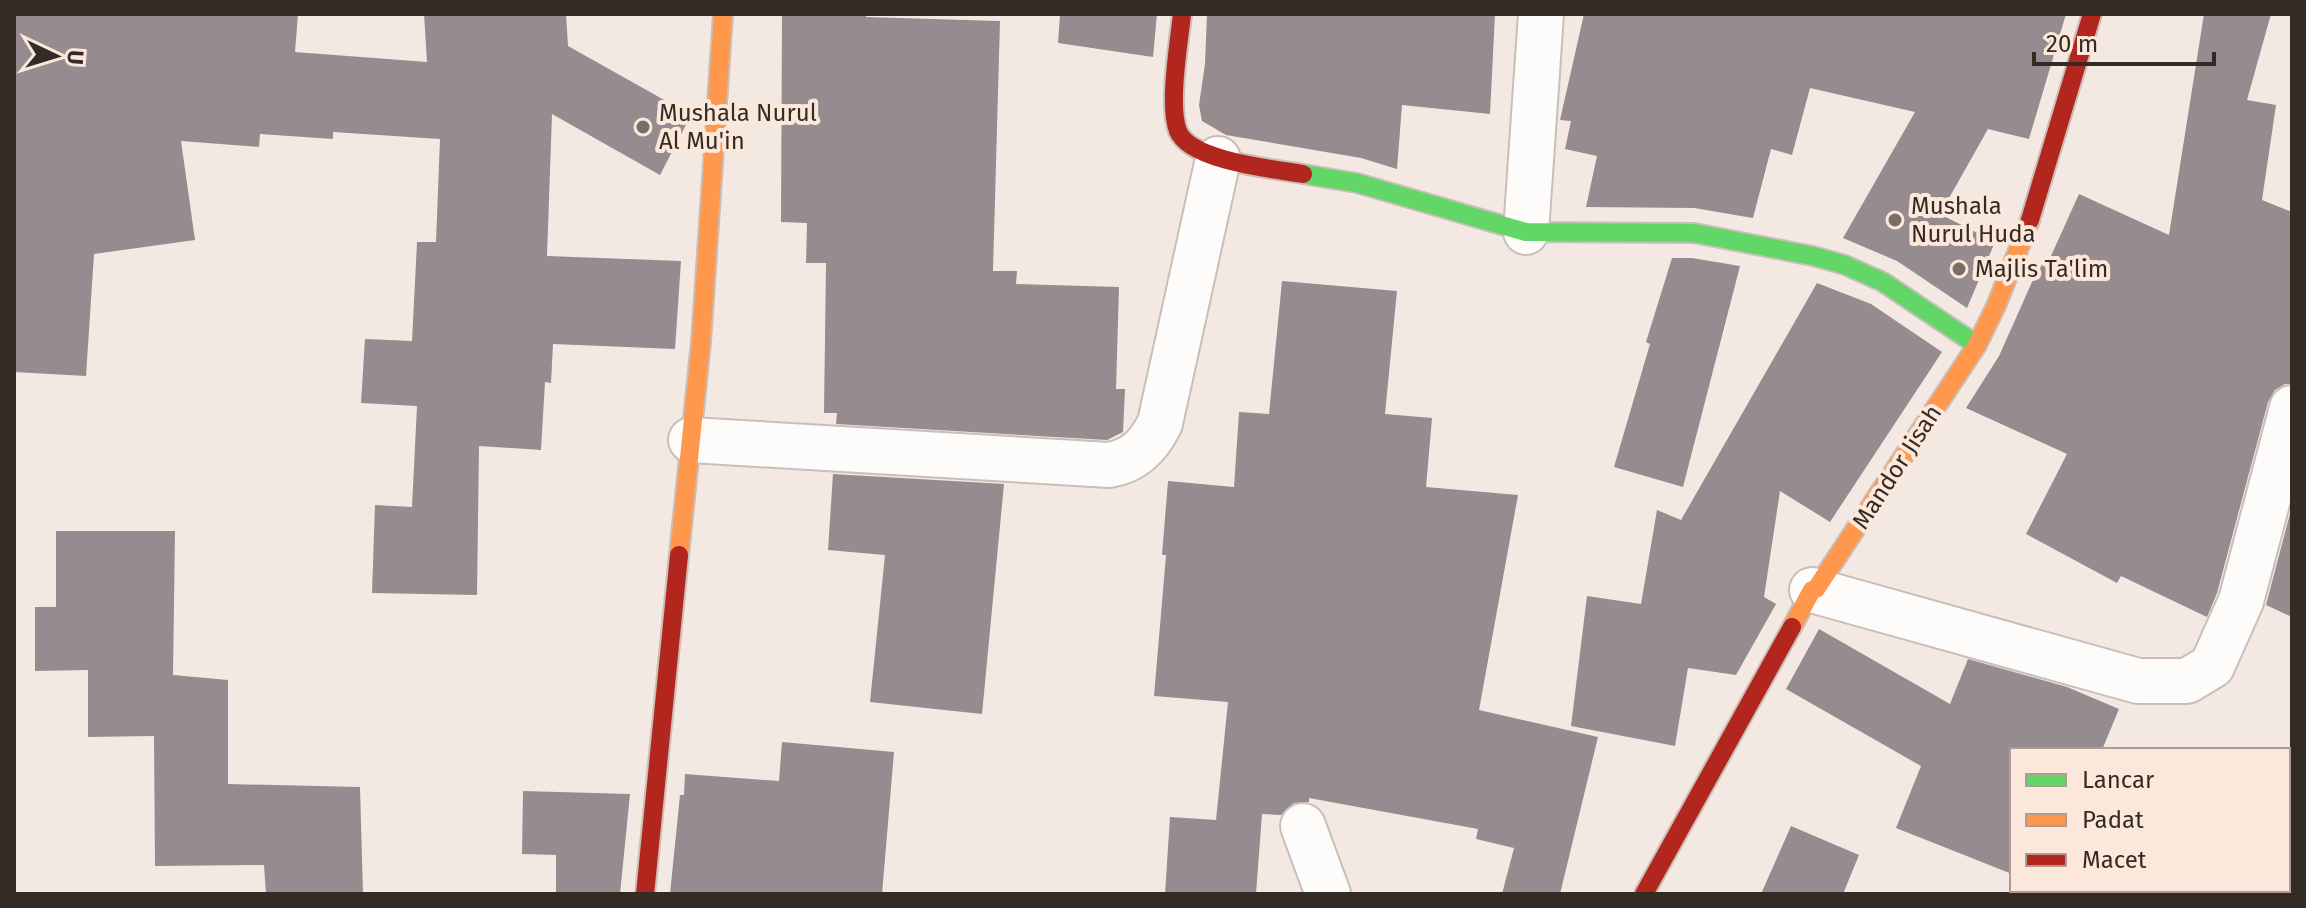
<svg xmlns="http://www.w3.org/2000/svg" width="2306" height="908" viewBox="0 0 2306 908" font-family="'Fira Sans',sans-serif">
	<style>
		.building { fill: #968b8e }
		.lines { fill: none; stroke-linecap: round; stroke-linejoin: round }
		.street-casing { stroke: #c8bfb9; stroke-width: 48 }
		.fast-casing { stroke: #c8bfb9; stroke-width: 22 }
		.slow-casing { stroke: #c8bfb9; stroke-width: 22 }
		.jam-casing { stroke: #c8bfb9; stroke-width: 22 }
		.street { stroke: #fdfcfb; stroke-width: 44 }
		.fast { stroke: #63d668; stroke-width: 18 }
		.slow { stroke: #ff974d; stroke-width: 18 }
		.jam { stroke: #b3261e; stroke-width: 18 }
		.poi-dot { fill: #786e67; stroke: #fce8da; stroke-width: 3 }
		.labels { text-anchor: middle; dominant-baseline: central; stroke-width: 8; stroke-linejoin: round; paint-order: stroke }
		.poi-label { font-size: 24px; fill: #352b25; stroke: #fce8da; text-anchor: start }
		.street-label { font-size: 24px; fill: #352b25; stroke: #fce8da }
	</style>
	<rect width="100%" height="100%" fill="#f4e9e2"/>
	<path class="building" d="M14 14H298L295 52 427 62 424 14H566L568 46 691 115 660 175 552 114 547 256 681 261 675 349 553 344 551 383 545 382 541 450 479 446 477 595 372 593 375 505 412 507 417 406 361 403 365 339 412 341 417 242H436L440 139 333 132V139L260 134 259 147 181 141 195 240 94 254 86 376 14 372Z
		M782 14H866V17L1000 21 993 271H1017L1016 284 1119 287 1116 389H1125L1123 432 1107 440 836 424 837 413H824L826 263H806L807 223 781 222Z
		M1060 14H1157L1153 57 1058 43Z
		M1207 14H1495L1490 114 1402 105 1397 169 1361 158 1226 135 1202 121 1199 105 1205 64Z
		M1584 14H2066L2029 139 1988 129 1940 214 1995 242 1967 308 1897 261 1843 238 1915 112 1810 88 1792 155 1771 149 1753 218 1694 208 1586 207 1597 156 1565 149 1571 121 1560 120Z
		M2204 14H2271L2247 100 2276 105 2262 200 2292 212V384H2285L2275 390 2268 402 2217 593 2207 617 2121 576 2117 583 2026 534 2067 454 1966 408 1999 356 2040 264 2046 267 2079 194 2169 235Z
		M1672 258H1692L1740 266 1683 487 1614 467 1650 344 1646 342Z
		M1282 281 1397 291 1385 414 1432 418 1426 487 1518 495 1479 710 1598 737 1560 894H1502L1514 848 1476 839 1478 829 1309 798V802L1294 803 1281 815 1262 814 1256 894H1165L1170 817 1216 820 1228 702 1154 696 1166 555H1162L1168 481 1234 487 1239 412 1269 414Z
		M1817 283 1871 304 1942 352 1830 522 1780 491 1764 597 1776 604 1736 675 1688 668 1675 746 1571 726 1587 596 1641 604 1657 510 1681 520Z
		M833 474 1004 484 982 714 870 702 885 555 828 550Z
		M2292 506V617L2266 605Z
		M56 531H175L173 675 228 680V784L360 787 363 894H266L264 865 155 866 154 736 88 737V670L35 671V607H56Z
		M1819 629 1950 704 1968 659 2067 687 2119 709 2102 750H2012V874L1896 828 1921 766 1786 689Z
		M782 742 894 752 882 894H670L680 795H684L685 774 779 781Z
		M523 791 630 794 620 894H556V855L522 854Z
		M1791 826 1859 855 1843 894H1761Z"/>
	<g class="lines">
		<defs>
			<path id="street" d="M1526 232 1541 14
				M691 440 1109 465C1134 461 1149 446 1160 423L1218 159
				M1812 590 2138 681H2187L2212 666 2241 601 2292 408
				M1303 826 1328 894"/>
			<path id="fast" d="M1303 174 1357 183 1526 232 1694 233 1813 256 1845 265 1883 282 1977 345"/>
			<path id="slow" d="M679 555 701 342 723 14
				M1792 627 1812 590 1816 589 1977 345 1996 306 2030 220"/>
			<path id="jam" d="M1182 14C1179 43 1168 105 1178 131 1190 161 1274 169 1303 174
				M2030 220 2092 14
				M645 894 679 555
				M1644 894 1792 627"/>
		</defs>
		<use href="#street" class="street-casing"/>
		<use href="#fast" class="fast-casing"/>
		<use href="#slow" class="slow-casing"/>
		<use href="#jam" class="jam-casing"/>
		<use href="#street" class="street"/>
		<use href="#fast" class="fast"/>
		<use href="#slow" class="slow"/>
		<use href="#jam" class="jam"/>
	</g>
	<g class="poi-dot">
		<circle cx="643" cy="127" r="8"/>
		<circle cx="1895" cy="220" r="8"/>
		<circle cx="1959" cy="269" r="8"/>
	</g>
	<g class="labels">
		<g class="poi-label">
			<text x="659" y="113">Mushala Nurul<tspan x="659" dy="28">Al Mu'in</tspan></text>
			<text x="1911" y="206">Mushala<tspan x="1911" dy="28">Nurul Huda</tspan></text>
			<text x="1975" y="269">Majlis Ta'lim</text>
		</g>
		<g class="street-label">
			<text transform="translate(1897 467) rotate(-57)">Mandor Jisah</text>
		</g>
	</g>
	<rect width="2306" height="908" fill="none" stroke="#352b25" stroke-width="32"/>
	<rect x="2010" y="748" width="280" height="144" fill="#fce8da" stroke="#ac9c92" stroke-width="2"/>
	<rect x="2026" y="774" width="40" height="12" fill="#63d668" stroke="#ac9c92" stroke-width="2"/>
	<text x="2082" y="788" font-size="24" fill="#352b25">Lancar</text>
	<rect x="2026" y="814" width="40" height="12" fill="#ff974d" stroke="#ac9c92" stroke-width="2"/>
	<text x="2082" y="828" font-size="24" fill="#352b25">Padat</text>
	<rect x="2026" y="854" width="40" height="12" fill="#b3261e" stroke="#ac9c92" stroke-width="2"/>
	<text x="2082" y="868" font-size="24" fill="#352b25">Macet</text>
	<g transform="translate(56 56) rotate(94)" stroke="#fce8da" stroke-width="6" paint-order="stroke">
	<path d="M0-6L14 30L0 20L-14 30Z" fill="#352b25"/>
	<text y="-12" font-size="22" font-weight="bold" text-anchor="middle" fill="#352b25">U</text>
	</g>
	<path d="M2034 52v12h180v-12" fill="none" stroke="#352b25" stroke-width="4"/>
	<text x="2046" y="52" font-size="24" fill="#352b25" stroke="#fce8da" stroke-width="6" paint-order="stroke">20 m</text>
</svg>
